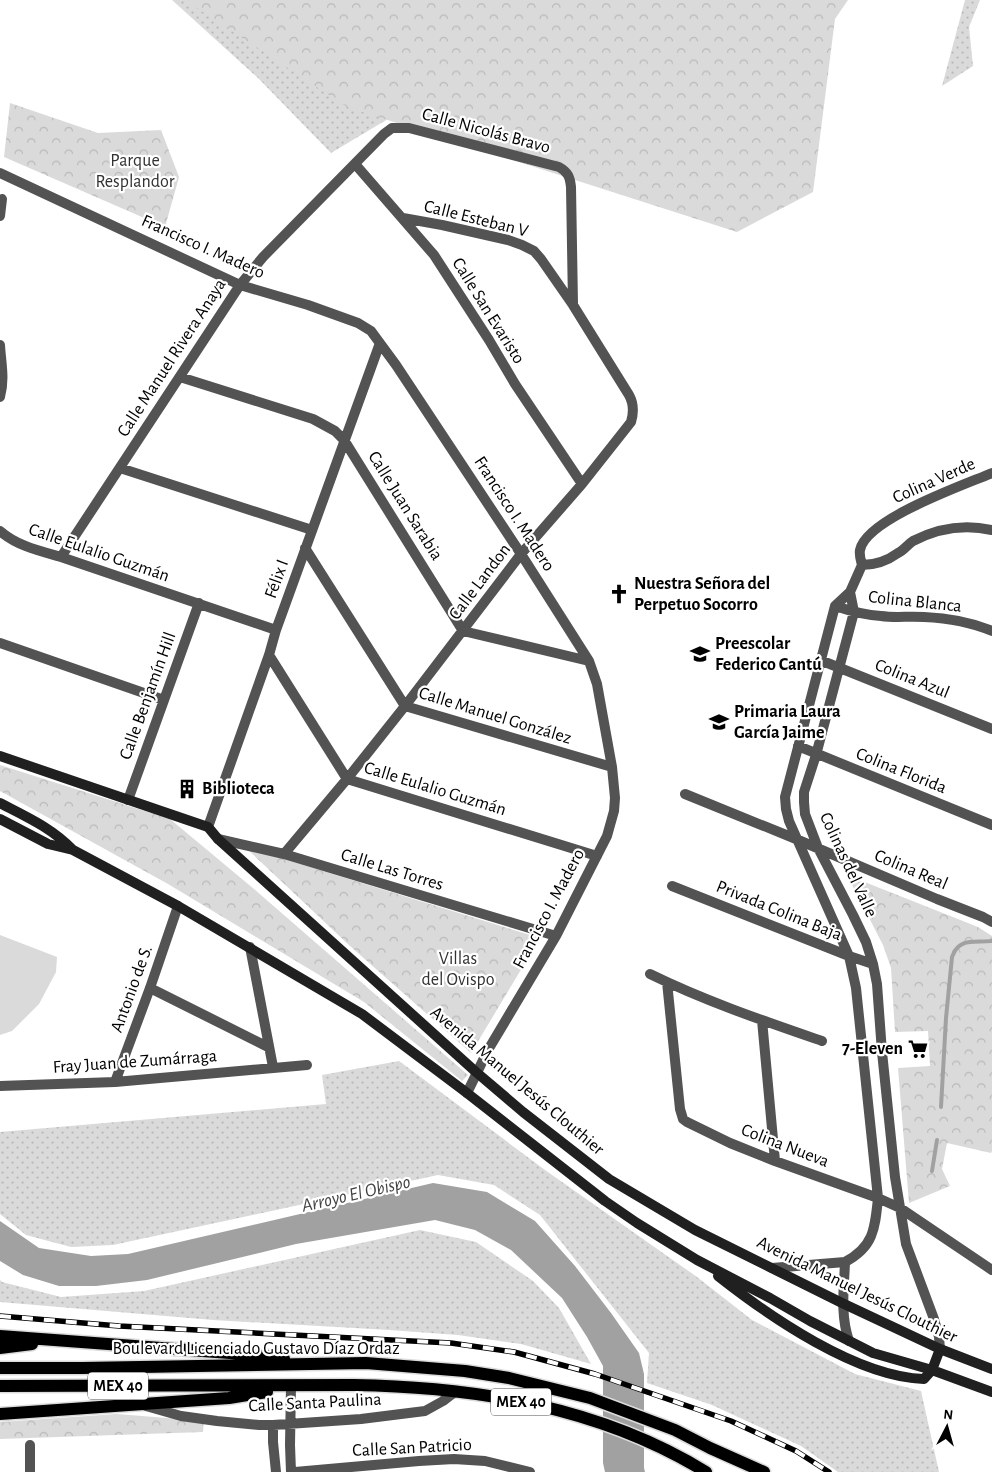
<svg xmlns="http://www.w3.org/2000/svg" width="992" height="1472" viewBox="0 0 992 1472" font-family="'Alegreya Sans',sans-serif">
	<style>
		.grass { fill: url(#grass-dots) }
		.park { fill: url(#park-crowns) }
		.pitch { fill: #dadada }
		.water { fill: #a1a1a1 }
		.lines { fill: none; stroke-linecap: round; stroke-linejoin: round }
		.stream { stroke: #a1a1a1; stroke-width: 4 }
		.primary-casing { stroke: #dbdbdb; stroke-width: 15 }
		.street { stroke: #535353; stroke-width: 10 }
		.secondary { stroke: #202020; stroke-width: 10 }
		.primary { stroke: #000; stroke-width: 12 }
		.rail-casing { stroke: #000; stroke-width: 5.5 }
		.rail { stroke: #fff; stroke-width: 4; stroke-dasharray: 11; stroke-linecap: butt }
		.labels { text-anchor: middle; dominant-baseline: central; stroke-width: 4.5; stroke-linejoin: round; paint-order: stroke }
		.shield { fill: #fff; stroke: #4c4c4c; stroke-width: 1 }
		.shield-label { font-size: 16px; font-weight: bold; fill: #000 }
		.street-label { font-size: 18px; fill: #000; stroke: #fff }
		.park-label { font-size: 18px; fill: #313131; stroke: #fff }
		.poi-label { font-size: 18px; font-weight: bold; fill: #000; stroke: #fff; text-anchor: start }
		.water-label { font-size: 19px; font-style: italic; fill: #424242; stroke: #fff }
	</style>
	<defs>
		<pattern id="grass-dots" width="8" height="8" patternUnits="userSpaceOnUse" patternTransform="scale(1.25)"><rect width="8" height="8" fill="#dadada"/><path d="M2 2h.1M6 6h.1" fill="none" stroke="#b9b9b9" stroke-width="1.8" stroke-linecap="round"/></pattern>
		<pattern id="park-crowns" width="20" height="18" patternUnits="userSpaceOnUse" patternTransform="scale(1.25)"><rect width="20" height="18" fill="#dadada"/><path d="M2 6a3 3 0 1 1 6 0M12 15a3 3 0 1 1 6 0" fill="none" stroke="#b9b9b9"/></pattern>
	</defs>
	<rect width="100%" height="100%" fill="#fff"/>
	<path class="grass" d="M172 0H556L403 110 331 153 258 78Z
		M965 0H980L969 27 973 66 942 86Z
		M399 1061 545 1170 697 1277 752 1320 855 1374 921 1391 939 1472H838L801 1446 712 1405 647 1383 649 1353 540 1215 494 1185 438 1175 113 1245 71 1247 26 1235 0 1214V1132L326 1104 322 1075Z
		M420 1230 476 1242 533 1281 559 1308 591 1364 521 1344 458 1335 389 1330 213 1320 0 1302V1280L2 1282 61 1297 144 1291Z"/>
	<path class="park" d="M185 0H848L835 19 813 192 737 232 347 107Z
		M10 103 98 133 161 130 179 177 165 227 4 157Z
		M0 765 170 819 254 889 468 1075 462 1081 364 1002 168 884 0 791Z
		M245 847 540 938 471 1053 350 946Z
		M847 875 978 927 992 936V1151L991 1153 947 1143 942 1169 950 1186 909 1203 898 1068 930 1066 928 1031 895 1032 891 968 883 945Z
		M117 1414 204 1421 203 1432 0 1439V1422Z"/>
	<path class="pitch" d="M0 935 57 957 56 972 39 1004 12 1031 0 1035Z"/>
	<path class="water" d="M433 1183 487 1192 535 1221 575 1266 611 1313 639 1353 644 1374V1468L645 1472H605L603 1463V1366L587 1337 562 1298 511 1250 475 1230 435 1220 296 1244 147 1280 96 1286H59L23 1275 0 1261V1221L39 1248 91 1256 128 1254Z"/>
	<g class="lines">
		<path class="stream" d="M941 1107 946 1018 952 957C959 937 974 943 992 941
			M932 1171 937 1140"/>
		<defs>
			<path id="primary" d="M0 1336 268 1356 284 1359
				M0 1348 32 1344
				M0 1368H82L366 1363 465 1371 509 1378 590 1398 675 1430 710 1448 764 1472
				M0 1386 354 1385C476 1387 600 1407 706 1472
				M0 1414 229 1398 267 1392"/>
		</defs>
		<use href="#primary" class="primary-casing"/>
		<path class="street" d="M355 164 434 255 489 340 515 384 582 484
			M0 173 240 285 308 305 358 323 371 331 396 365 521 554 589 661 597 684 612 767 615 798 614 811 607 836 556 936 488 1050 467 1093
			M0 216 2 199
			M0 345C1 363 5 379 0 397
			M180 377 313 419 335 431 344 440 463 631 589 661
			M120 468 312 530
			M0 531C17 546 40 551 61 557L276 630
			M305 548 405 706 612 767
			M61 557 240 285 263 257 384 134 392 128H409L559 167C568 172 570 177 571 187L573 304
			M862 565C861 561 859 555 860 550 866 519 964 485 992 473
			M862 565C875 565 887 561 898 553 904 550 908 544 913 541 938 528 965 524 992 530
			M850 592 854 612 816 755 804 792V802L805 814 818 848 853 915 866 942 873 964 877 984 882 1052 895 1177 906 1244 934 1319 939 1337 940 1349
			M835 606C850 611 865 615 881 616 895 618 909 616 924 617 946 618 971 622 992 631
			M0 643 164 700
			M269 655 347 779 597 856
			M820 660 992 729
			M798 746 992 825
			M685 794 796 839 937 899 983 917 992 922
			M128 800 199 603
			M208 827 269 655 276 630 380 343
			M218 839 284 854 556 936
			M284 854 347 779 405 706 521 554 582 484 631 422C634 412 634 404 629 395L573 305 541 259 534 251 522 245 508 240 442 225 403 218
			M672 886 849 956 873 964
			M250 947 273 1067
			M650 974C705 1001 764 1021 822 1041
			M667 982 680 1109 683 1119 687 1122 730 1143 775 1161 878 1198 900 1208 992 1270
			M150 988 268 1047
			M762 1020 775 1161
			M115 1082 150 988 178 906
			M0 1086 115 1082 307 1065
			M845 1262C844 1290 840 1314 849 1341
			M772 1268 845 1262C874 1247 875 1228 878 1198L856 988 849 956 789 821 786 809 785 797 835 606 850 592 862 565
			M291 1386 290 1445 291 1472
			M146 1406 181 1416 217 1421 259 1425H273L361 1419 425 1411 443 1401 456 1391
			M273 1425V1442L276 1472
			M30 1445V1472
			M295 1472 419 1461 454 1459 485 1461 530 1472"/>
		<path class="secondary" d="M0 756 208 827 218 839 476 1072 523 1112 609 1179 695 1230 842 1303 940 1349 992 1369
			M0 803C27 817 52 828 73 850L178 906 362 1014 467 1093 605 1201 637 1223 697 1260 770 1298 810 1321 873 1353 932 1370 992 1392
			M0 819 48 844 73 850
			M718 1276C770 1317 857 1377 924 1379L932 1370 940 1349"/>
		<use href="#primary" class="primary"/>
		<defs>
			<path id="rail" d="M0 1316 119 1326 451 1343 514 1352 595 1374 731 1421 796 1451 829 1472"/>
		</defs>
		<use href="#rail" class="rail-casing"/>
		<use href="#rail" class="rail"/>
	</g>
	<defs>
		<symbol id="church-bare" viewBox="-9 -9 18 18"><path d="M-1.2-6h2.4v3.5h3.3v2.4h-3.3V6h-2.4V-.1h-3.3v-2.4h3.3Z" fill="#000" stroke="#fff" stroke-width="2.5" paint-order="stroke"/></symbol>
		<symbol id="school-bare" viewBox="-9 -9 18 18"><path d="M0-5L7-2L0 1L-7-2ZM-4 1L0 2.5L4 1V4Q0 6-4 4Z" fill="#000" stroke="#fff" stroke-width="2.5" paint-order="stroke"/></symbol>
		<symbol id="building-bare" viewBox="-9 -9 18 18"><path d="M-4-6H4V6H1V3H-1V6H-4ZM-2.5-4.3h1.7v1.8h-1.7ZM.8-4.3h1.7v1.8H.8ZM-2.5-1h1.7V.8h-1.7ZM.8-1h1.7V.8H.8Z" fill="#000" stroke="#fff" stroke-width="2.5" paint-order="stroke"/></symbol>
		<symbol id="supermarket-bare" viewBox="-9 -9 18 18"><path d="M-6-5.5h2.5l.6 2H6L4.5 2H-2.5L-4.4-4H-6ZM-1.5 3.2a1.3 1.3 0 1 0 .1 0ZM3 3.2a1.3 1.3 0 1 0 .1 0Z" fill="#000" stroke="#fff" stroke-width="2.5" paint-order="stroke"/></symbol>
	</defs>
	<g fill-rule="evenodd">
		<use href="#church-bare" x="605" y="580" width="28" height="28"/>
		<use href="#school-bare" x="686" y="640" width="28" height="28"/>
		<use href="#school-bare" x="705" y="708" width="28" height="28"/>
		<use href="#building-bare" x="173" y="775" width="28" height="28"/>
		<use href="#supermarket-bare" x="904" y="1035" width="28" height="28"/>
	</g>
	<g class="labels">
		<g class="shield">
			<rect x="88" y="1372.5" width="60" height="27" rx="4"/>
			<rect x="491" y="1388.5" width="60" height="27" rx="4"/>
		</g>
		<g class="shield-label">
			<text x="118" y="1386">MEX 40</text>
			<text x="521" y="1402">MEX 40</text>
		</g>
		<g class="street-label">
			<text transform="translate(486 131) rotate(15)">Calle Nicolás Bravo</text>
			<text transform="translate(476 219) rotate(14)">Calle Esteban V</text>
			<text transform="translate(203 247) rotate(24)">Francisco I. Madero</text>
			<text transform="translate(488 311) rotate(58)">Calle San Evaristo</text>
			<text transform="translate(172 358) rotate(-57)">Calle Manuel Rivera Anaya</text>
			<text transform="translate(934 481) rotate(-24)">Colina Verde</text>
			<text transform="translate(405 506) rotate(58)">Calle Juan Sarabia</text>
			<text transform="translate(514 514) rotate(57)">Francisco I. Madero</text>
			<text transform="translate(99 553) rotate(19)">Calle Eulalio Guzmán</text>
			<text transform="translate(277 579) rotate(-70)">Félix I</text>
			<text transform="translate(480 582) rotate(-53)">Calle Landon</text>
			<text transform="translate(915 602) rotate(6)">Colina Blanca</text>
			<text transform="translate(912 679) rotate(22)">Colina Azul</text>
			<text transform="translate(148 696) rotate(-70)">Calle Benjamín Hill</text>
			<text transform="translate(495 716) rotate(17)">Calle Manuel González</text>
			<text transform="translate(901 771) rotate(22)">Colina Florida</text>
			<text transform="translate(435 789) rotate(17)">Calle Eulalio Guzmán</text>
			<text transform="translate(848 865) rotate(65)">Colinas del Valle</text>
			<text transform="translate(392 870) rotate(17)">Calle Las Torres</text>
			<text transform="translate(911 870) rotate(23)">Colina Real</text>
			<text transform="translate(549 909) rotate(-62)">Francisco I. Madero</text>
			<text transform="translate(779 911) rotate(22)">Privada Colina Baja</text>
			<text transform="translate(132 989) rotate(-70)">Antonio de S.</text>
			<text transform="translate(135 1062) rotate(-4)">Fray Juan de Zumárraga</text>
			<text transform="translate(517 1081) rotate(40)">Avenida Manuel Jesús Clouthier</text>
			<text transform="translate(785 1146) rotate(21)">Colina Nueva</text>
			<text transform="translate(857 1290) rotate(26)">Avenida Manuel Jesús Clouthier</text>
			<text x="256" y="1349">Boulevard Licenciado Gustavo Díaz Ordaz</text>
			<text transform="translate(315 1403) rotate(-3)">Calle Santa Paulina</text>
			<text transform="translate(412 1448) rotate(-3)">Calle San Patricio</text>
		</g>
		<g class="park-label">
			<text x="135" y="161">Parque<tspan x="135" dy="21">Resplandor</tspan></text>
			<text x="458" y="959">Villas<tspan x="458" dy="21">del Ovispo</tspan></text>
		</g>
		<g class="poi-label">
			<text x="634" y="584">Nuestra Señora del<tspan x="634" dy="21">Perpetuo Socorro</tspan></text>
			<text x="715" y="644">Preescolar<tspan x="715" dy="21">Federico Cantú</tspan></text>
			<text x="734" y="712">Primaria Laura<tspan x="734" dy="21">García Jaime</tspan></text>
			<text x="202" y="789">Biblioteca</text>
			<text x="903" y="1049" text-anchor="end">7-Eleven</text>
		</g>
		<g class="water-label">
			<text transform="translate(356 1194) rotate(-13)">Arroyo El Obispo</text>
		</g>
	</g>
	<g transform="translate(947 1427) rotate(6)" stroke="#ffffff" stroke-width="4" paint-order="stroke">
	<path d="M0-4L9 19L0 12L-9 19Z" fill="#000000"/>
	<text y="-8" font-size="14" font-weight="bold" text-anchor="middle" fill="#000000">N</text>
	</g>
</svg>
